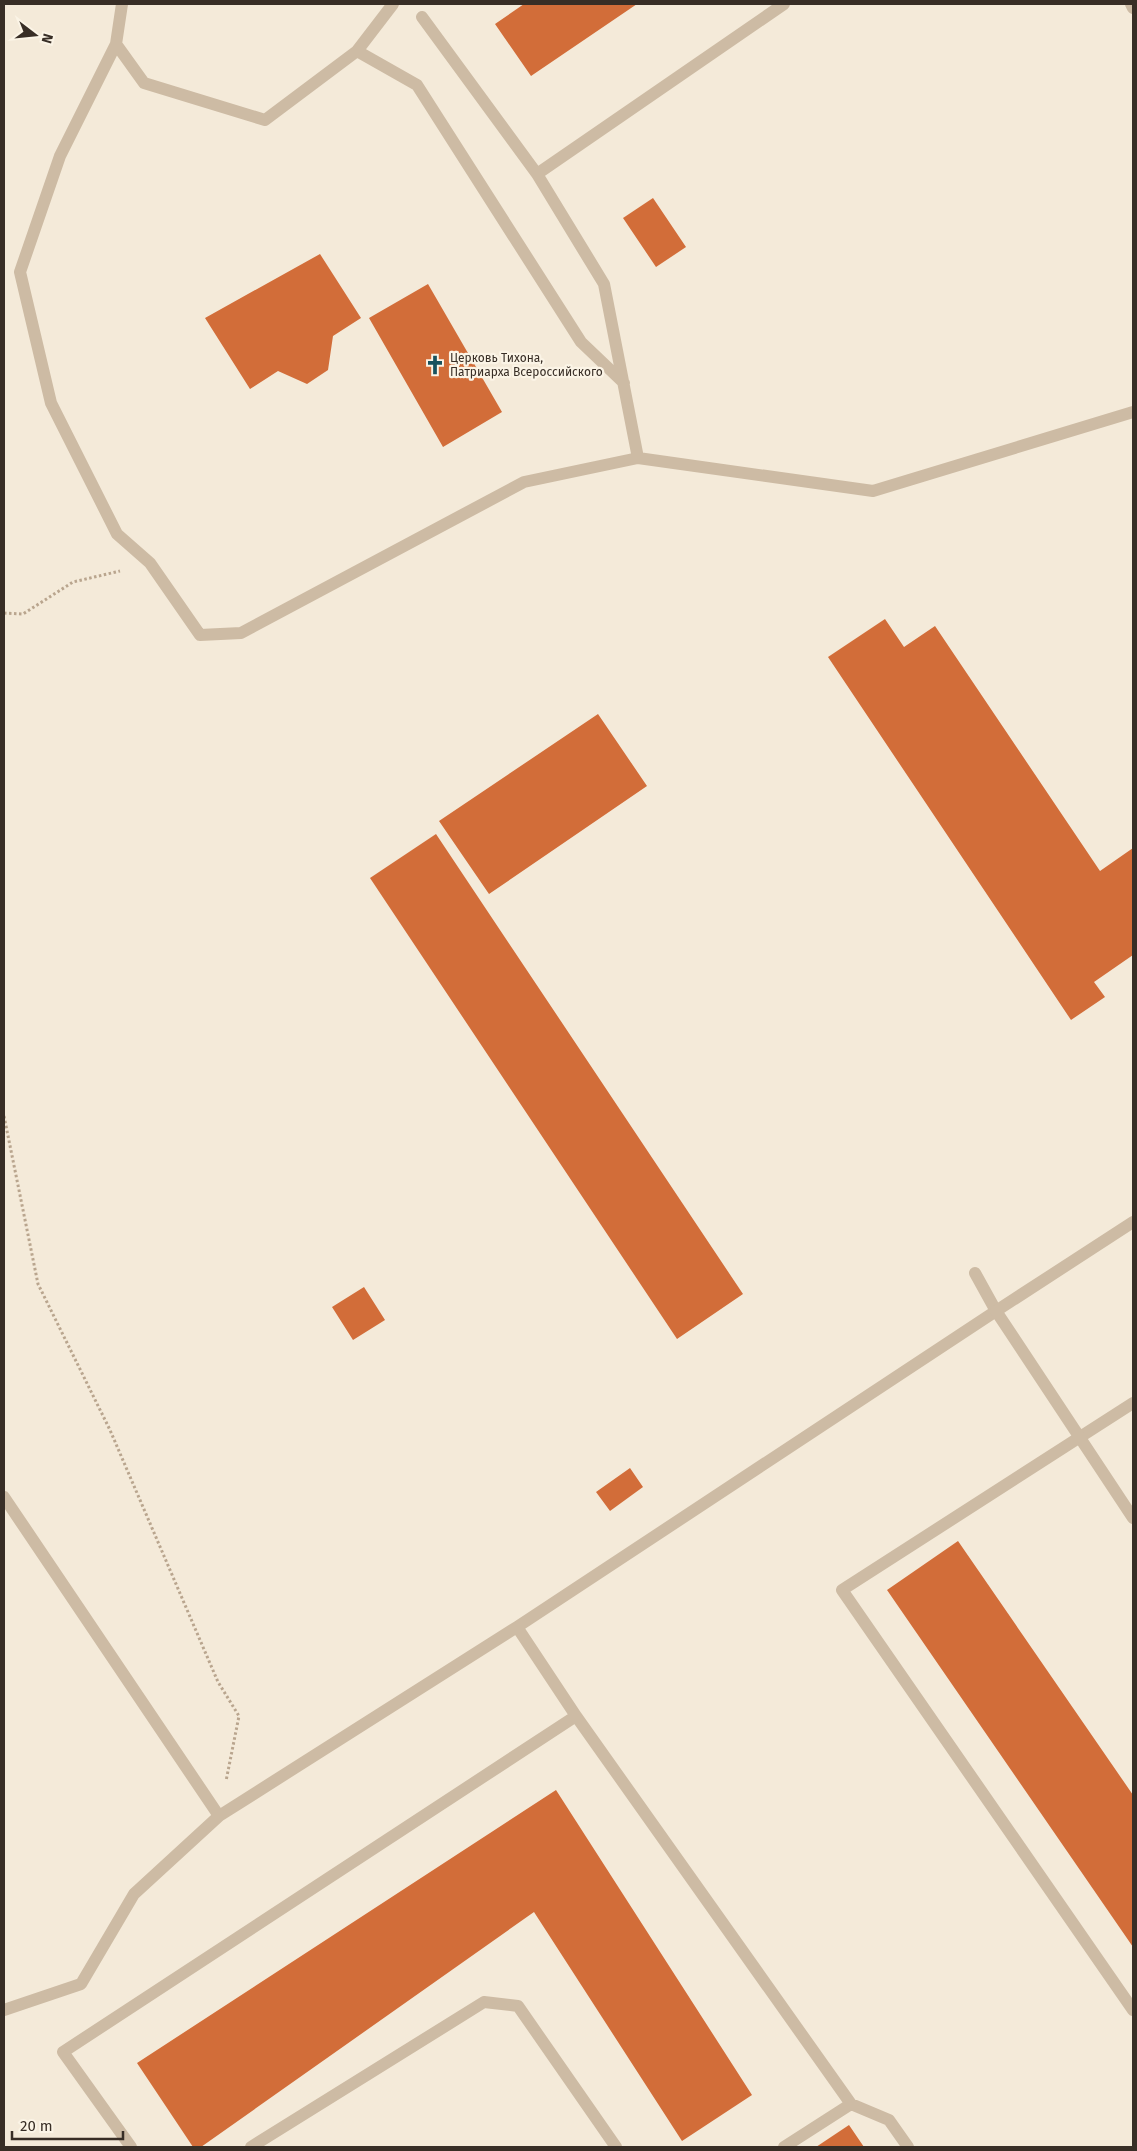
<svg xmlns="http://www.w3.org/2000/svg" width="1137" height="2151" viewBox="0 0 1137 2151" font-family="'Fira Sans',sans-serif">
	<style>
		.building { fill: #d26d39 }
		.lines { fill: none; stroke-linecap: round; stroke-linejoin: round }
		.path { stroke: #b9a58e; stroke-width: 3; stroke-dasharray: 2.5 2.5; stroke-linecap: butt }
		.service { stroke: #cdbba4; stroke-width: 12 }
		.minor { stroke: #cdbba4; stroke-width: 12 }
		.labels { text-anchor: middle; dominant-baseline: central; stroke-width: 4.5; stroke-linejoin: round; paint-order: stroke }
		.poi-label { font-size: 12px; fill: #382e26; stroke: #fbf4e6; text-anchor: start }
	</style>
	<rect width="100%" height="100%" fill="#f4ead9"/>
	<path class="building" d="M524 4H637L531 76 495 24Z
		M653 198 686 247 656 267 623 218Z
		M320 254 361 318 333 336 328 370 307 384 278 371 250 389 205 318Z
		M428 284 502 412 443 447 369 318Z
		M885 619 904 647 935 626 1100 871 1133 848V955L1094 982 1105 997 1071 1020 828 657Z
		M598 714 647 786 489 894 439 821Z
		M436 834 743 1294 677 1339 370 878Z
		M364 1287 385 1320 353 1340 332 1307Z
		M630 1468 643 1487 610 1511 596 1492Z
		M958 1541 1133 1795V1947L887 1590Z
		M556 1790 752 2095 682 2141 534 1912 201 2147H193L137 2063Z
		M849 2125 864 2147H816Z"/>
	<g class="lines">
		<path class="path" d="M4 613 23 614 73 582 120 571
			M4 1116 38 1284 110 1430 218 1682 239 1716 226 1781"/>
		<path class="service" d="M122 4 116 44 60 156 20 272 51 403 117 534 150 563 200 635 241 633 524 482 638 458
			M1131 4 1133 8
			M422 17 537 174 604 284 638 458 873 491 1133 412
			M116 44 144 83 265 120 357 51 393 4
			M357 51 417 85 581 342 624 383
			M537 174 784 4
			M1133 1403 842 1590 1133 2010
			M4 1497 219 1816 517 1627 996 1311 975 1273
			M517 1627 576 1716
			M4 2010 81 1984 134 1894 219 1816
			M131 2147 63 2052 576 1716 851 2104
			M251 2147 484 2002 518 2006 616 2147
			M784 2147 851 2104 889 2120 908 2147"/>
		<path class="minor" d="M1133 1222 996 1311 1133 1518"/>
	</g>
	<defs>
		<symbol id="church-bare" viewBox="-9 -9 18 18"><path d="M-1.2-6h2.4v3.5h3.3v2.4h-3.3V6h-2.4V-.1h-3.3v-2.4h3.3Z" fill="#17525e" stroke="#fbf4e6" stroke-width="2.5" paint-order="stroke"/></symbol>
	</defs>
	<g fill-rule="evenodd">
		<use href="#church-bare" x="421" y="351" width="28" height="28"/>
	</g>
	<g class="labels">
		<g class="poi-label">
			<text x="450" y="358">Церковь Тихона,<tspan x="450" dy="14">Патриарха Всероссийского</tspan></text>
		</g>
	</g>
	<rect width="1137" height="2151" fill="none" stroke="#382e26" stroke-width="10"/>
	<g transform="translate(35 35) rotate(106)" stroke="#fbf4e6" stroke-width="4" paint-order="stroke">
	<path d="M0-4L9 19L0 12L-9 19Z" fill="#382e26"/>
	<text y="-8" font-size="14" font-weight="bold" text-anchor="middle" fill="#382e26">N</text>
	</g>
	<path d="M12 2131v8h111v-8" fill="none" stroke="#382e26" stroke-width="2.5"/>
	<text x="20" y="2131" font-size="15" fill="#382e26" stroke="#fbf4e6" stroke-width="4" paint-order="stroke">20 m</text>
</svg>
